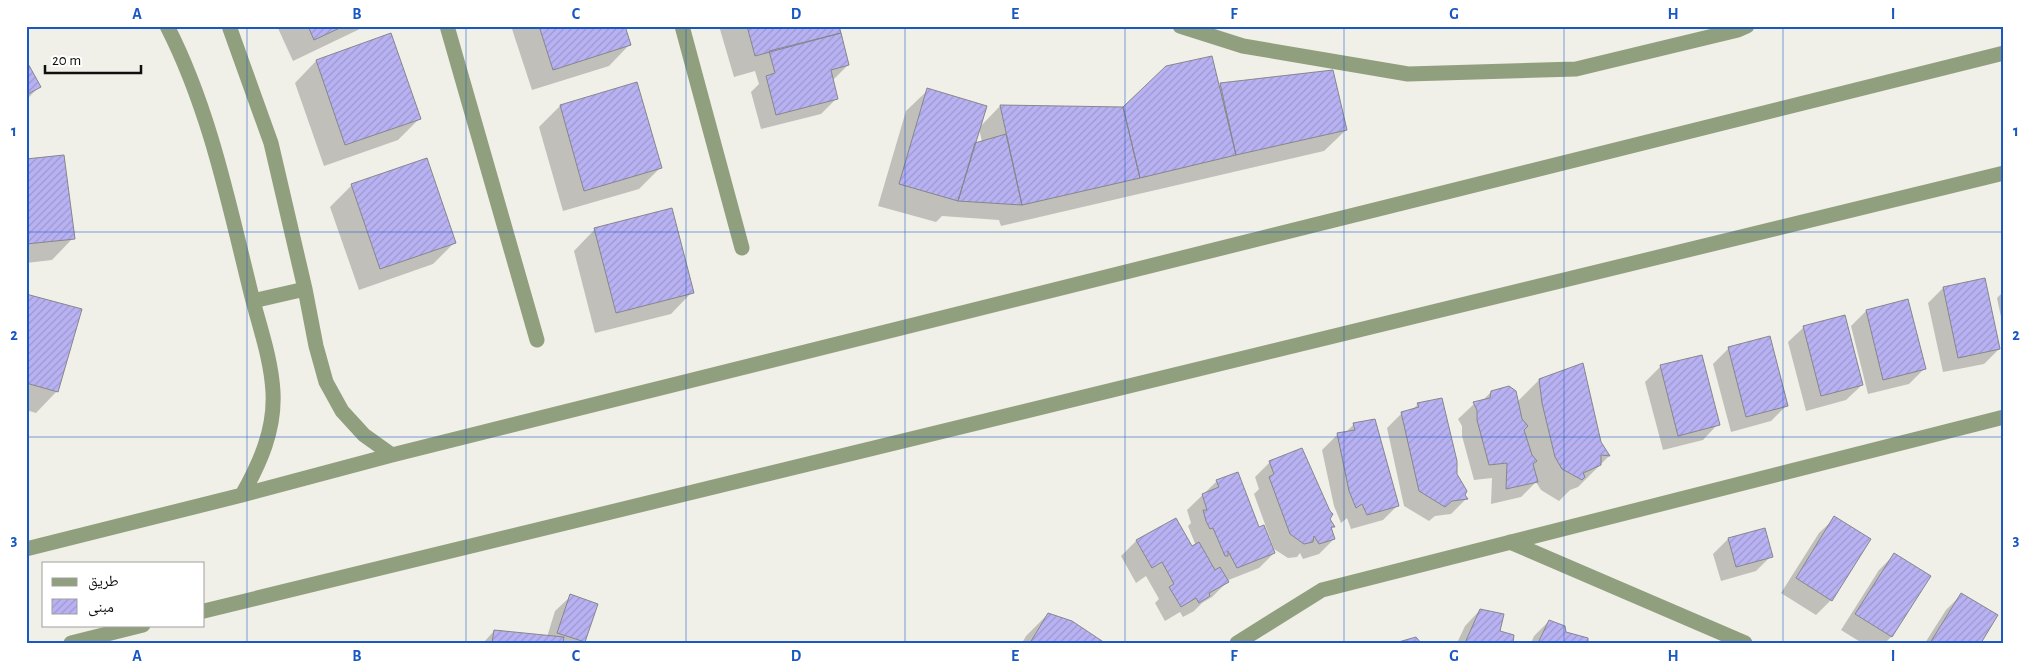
<svg xmlns="http://www.w3.org/2000/svg" width="2030" height="669" viewBox="0 0 2030 669" font-family="'Alegreya Sans','Noto Naskh Arabic',sans-serif">
	<style>
		.shadow { fill: #0003; fill-rule: evenodd }
		.building { fill: url(#building-hatch); stroke: #86868c }
		.lines { fill: none; stroke-linecap: round; stroke-linejoin: round }
		.minor { stroke: #909f7d; stroke-width: 15 }
		.grid { fill: none; stroke: #1958c4; stroke-width: 1; stroke-opacity: 0.55 }
		.neatline { fill: none; stroke: #1958c4; stroke-width: 2 }
		.grid-label { font-size: 16px; text-anchor: middle; font-weight: bold; fill: #1958c4 }
	</style>
	<defs>
		<pattern id="building-hatch" width="6" height="6" patternUnits="userSpaceOnUse" patternTransform="scale(1.25)"><rect width="6" height="6" fill="#b8b2f3"/><path d="M-1 1l2-2M0 6l6-6M5 7l2-2" fill="none" stroke="#9d98cf"/></pattern>
	</defs>
	<rect width="100%" height="100%" fill="#f0efe8"/>
	<path class="shadow" d="M277 26H366L293 61Z
		M511 26H624L630 44 609 66 532 90Z
		M719 26H837L848 65 832 81 837 98 821 114 761 129 751 92 759 84 755 71 734 77Z
		M316 61 420 118 398 140 324 166 295 83Z
		M26 63 39 87 26 100Z
		M1332 71 1346 130 1324 151 1001 226 999 220 942 216 936 222 878 206 906 111 928 90 979 128 1000 106 1124 108 1219 85ZM979 128 982 142 974 144Z
		M636 83 660 168 639 189 563 211 539 127 560 106Z
		M26 161 73 238 52 260 26 263Z
		M352 185 455 242 433 264 359 290 330 207Z
		M595 229 692 292 671 314 595 333 574 251Z
		M1943 288 1999 349 1984 364 1943 372 1928 303Z
		M2004 291V331L1997 298Z
		M26 295 57 391 36 413 26 410Z
		M1866 311 1924 369 1909 384 1868 394 1851 326Z
		M1804 327 1862 385 1846 400 1806 411 1788 342Z
		M1729 348 1786 406 1771 421 1731 432 1713 364Z
		M1701 356 1718 424 1703 440 1663 450 1645 382 1660 367Z
		M1539 380 1600 443 1609 456 1578 487 1570 490 1559 501 1541 490 1536 482 1521 497 1491 504 1492 478 1474 480 1462 436V426L1458 419 1474 404 1482 401 1491 392 1517 402Z
		M1418 404 1456 474 1466 499 1451 514 1435 516 1429 521 1404 506 1387 428 1402 413 1412 410Z
		M1354 424 1398 505 1383 520 1351 529 1347 518 1341 523 1334 506 1322 450 1337 435 1345 433Z
		M1270 462 1329 512V519L1334 526 1330 530 1334 539 1319 554 1303 559 1300 553 1297 557 1288 558 1274 549 1254 494 1259 489 1255 477Z
		M1217 481 1259 528 1274 553 1259 568 1226 581 1227 582 1212 597 1202 603 1194 611 1183 617 1180 612 1165 621 1155 603 1159 599 1146 576 1136 583 1121 556 1136 541 1176 519 1192 548 1196 546 1188 526 1191 523 1187 510Z
		M1835 518 1831 600 1816 615 1781 593 1819 533Z
		M1764 529 1771 556 1756 571 1721 581 1713 554 1728 539Z
		M1894 555 1892 636 1885 643H1862L1841 630 1879 570Z
		M1962 594 1979 643H1925L1946 610Z
		M571 596 584 641 583 643H483L494 631 547 637 555 611Z
		M1480 610 1498 631 1512 643H1457L1465 626Z
		M1048 614 1102 643H1022L1026 636Z
		M1549 621 1565 633 1587 643H1531L1534 636Z"/>
	<path class="building" d="M308 26H344L314 40Z
		M539 26H625L631 45 553 70Z
		M747 26H839L841 33 755 56Z
		M391 33 421 119 345 145 316 60Z
		M841 33 849 65 831 70 838 99 776 115 766 76 775 73 769 51Z
		M1212 56 1236 155 1140 178 1123 107 1166 66Z
		M26 60 41 87 26 95Z
		M1333 70 1347 130 1236 155 1220 83Z
		M637 82 662 168 584 191 560 105Z
		M927 88 987 106 958 201 899 184Z
		M1000 105 1123 107 1140 178 1022 205Z
		M1006 134 1022 205 958 201 975 143Z
		M64 155 75 239 26 244V159Z
		M427 158 456 243 380 269 351 184Z
		M672 208 694 293 616 313 594 228Z
		M1985 278 2000 349 1958 358 1943 287Z
		M26 294 82 309 58 392 26 383Z
		M1908 299 1926 369 1883 380 1866 310Z
		M1845 315 1863 385 1821 396 1803 326Z
		M1770 336 1788 406 1746 417 1728 347Z
		M1702 355 1720 425 1678 436 1660 365Z
		M1583 363 1601 442 1610 456 1601 455V465L1583 473 1585 477 1582 480 1562 469 1555 457 1542 403 1539 379Z
		M1509 386 1516 391 1522 419 1528 426 1524 430 1532 455 1537 461 1533 464 1538 482 1506 489 1507 463 1489 465 1477 420V410L1473 402 1490 398 1491 391Z
		M1442 398 1457 461V474L1467 491 1465 495 1468 499 1452 501 1445 507 1419 491 1401 412 1419 407 1417 403Z
		M1375 419 1399 506 1367 515 1362 504 1356 508 1349 491 1337 433 1355 430 1353 423Z
		M1302 448 1330 511 1333 514 1330 519 1335 527H1331L1335 539 1319 544 1314 536 1313 542 1304 544 1290 534 1269 477 1274 474 1269 461Z
		M1238 472 1259 527 1264 525 1275 553 1237 568 1228 551V556H1225L1213 528 1210 529 1206 521 1203 510H1207L1202 494 1219 487 1216 480Z
		M1834 516 1871 539 1832 601 1796 578Z
		M1176 518 1192 546 1199 542 1215 570 1220 567 1229 582 1209 593 1210 596 1199 603 1196 598 1181 607 1169 587 1174 584 1162 562 1152 568 1136 540Z
		M1765 528 1773 557 1736 567 1728 538Z
		M1894 553 1931 576 1892 637 1855 614Z
		M1961 593 1998 615 1981 643H1930Z
		M570 594 598 604 585 642 557 633Z
		M1480 609 1504 614 1500 631 1514 635 1513 643H1465Z
		M1048 613 1072 621 1105 643H1030Z
		M1549 620 1565 626 1566 632 1588 638V643H1538Z
		M494 630 564 637 563 643H492Z
		M1416 637 1421 643H1395Z"/>
	<g class="lines">
		<path class="minor" d="M167 26C209 108 228 200 250 289 258 323 271 356 273 392 275 430 260 463 242 495
			M229 26 271 143 305 289 316 346 326 382 342 411 364 435 392 455
			M447 26 537 340
			M682 26 742 248
			M1180 26 1243 46 1408 74 1576 69 1738 30 1747 26
			M253 301 305 289
			M1510 542 1745 643
			M26 549 242 495 392 455 2004 53
			M204 611 2004 173
			M71 643 143 625
			M1237 643 1322 590 2004 417"/>
	</g>
	<path class="grid" d="M247 26V643M466 26V643M686 26V643M905 26V643M1125 26V643M1344 26V643M1564 26V643M1783 26V643M26 232H2004M26 437H2004"/>
	<rect width="2030" height="669" fill="none" stroke="#ffffff" stroke-width="55"/>
	<rect x="42" y="562" width="162" height="65" fill="#ffffff" stroke="#9f9f9e"/>
	<rect x="52" y="578" width="25" height="8" fill="#909f7d" stroke="#9f9f9e"/>
	<text x="88" y="586" font-size="15" fill="#0f0f0d">طريق</text>
	<rect x="52" y="599" width="25" height="15" fill="url(#building-hatch)" stroke="#9f9f9e"/>
	<text x="88" y="612" font-size="15" fill="#0f0f0d">مبنى</text>
	<path d="M45 65v8h96v-8" fill="none" stroke="#0f0f0d" stroke-width="2.5"/>
	<text x="52" y="65" font-size="15" fill="#0f0f0d" stroke="#ffffff" stroke-width="4" paint-order="stroke">20 m</text>
	<rect x="28" y="28" width="1974" height="614" class="neatline"/>
	<g class="grid-label">
		<text x="137" y="19">A</text>
		<text x="357" y="19">B</text>
		<text x="576" y="19">C</text>
		<text x="796" y="19">D</text>
		<text x="1015" y="19">E</text>
		<text x="1234" y="19">F</text>
		<text x="1454" y="19">G</text>
		<text x="1673" y="19">H</text>
		<text x="1893" y="19">I</text>
		<text x="14" y="136">1</text>
		<text x="2016" y="136">1</text>
		<text x="14" y="340">2</text>
		<text x="2016" y="340">2</text>
		<text x="14" y="545">3</text>
		<text x="2016" y="545">3</text>
		<text x="137" y="661">A</text>
		<text x="357" y="661">B</text>
		<text x="576" y="661">C</text>
		<text x="796" y="661">D</text>
		<text x="1015" y="661">E</text>
		<text x="1234" y="661">F</text>
		<text x="1454" y="661">G</text>
		<text x="1673" y="661">H</text>
		<text x="1893" y="661">I</text>
	</g>
</svg>
